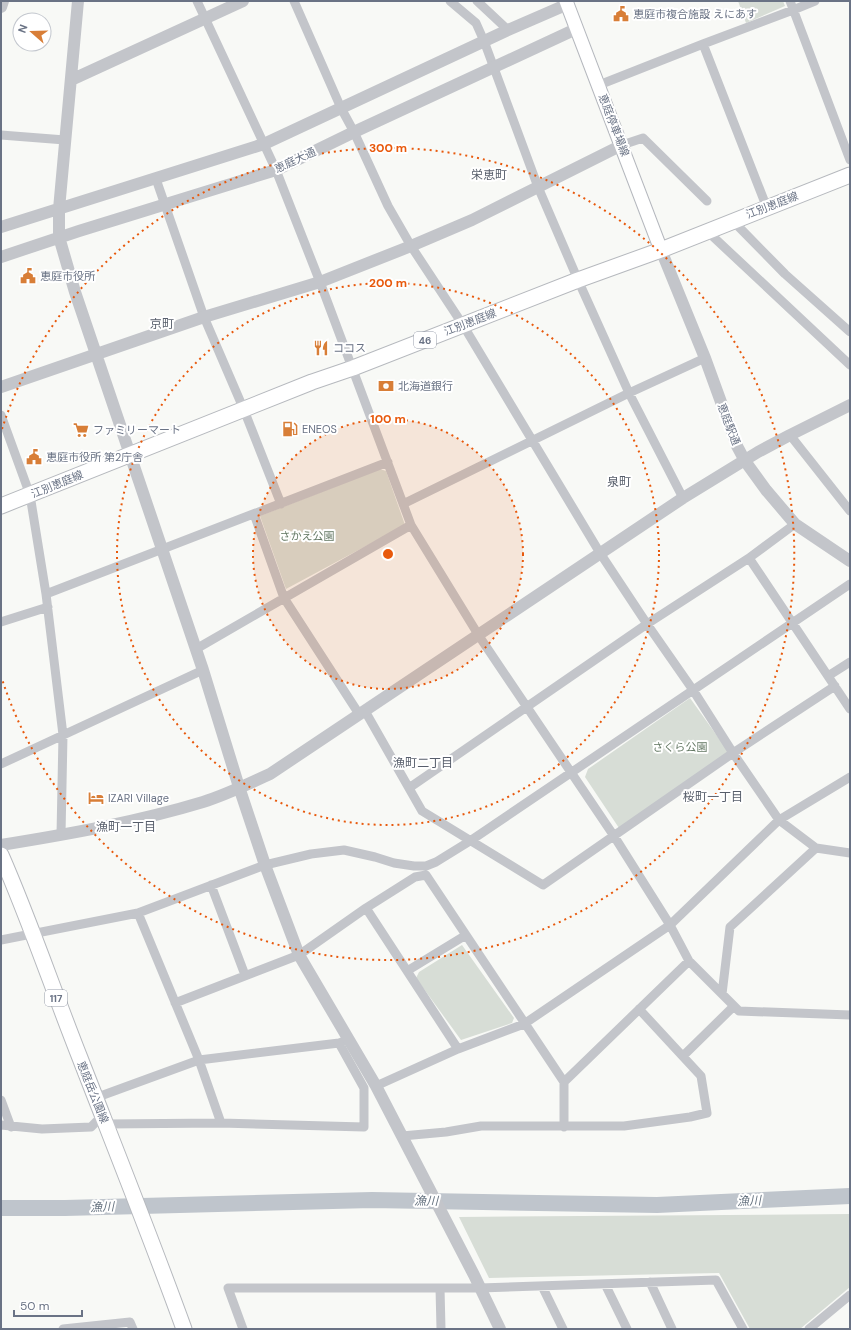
<svg xmlns="http://www.w3.org/2000/svg" width="851" height="1330" viewBox="0 0 851 1330" font-family="'DM Sans','Noto Sans JP',sans-serif">
	<style>
		.green { fill: #d7ddd6 }
		.lines { fill: none; stroke-linecap: round; stroke-linejoin: round }
		.river { stroke: #bfc5cc; stroke-width: 16 }
		.secondary-casing { stroke: #b5b8be; stroke-width: 15 }
		.primary-casing { stroke: #b6b9be; stroke-width: 17 }
		.minor { stroke: #c3c5ca; stroke-width: 9 }
		.tertiary { stroke: #c3c5ca; stroke-width: 12 }
		.secondary { stroke: #fff; stroke-width: 13 }
		.primary { stroke: #fff; stroke-width: 15 }
		.ring { fill: none; stroke: #e8590c; stroke-width: 2; stroke-dasharray: 2 4 }
		.labels { text-anchor: middle; dominant-baseline: central; stroke-width: 4; stroke-linejoin: round; paint-order: stroke }
		.shield { fill: #fff; stroke: #979daa; stroke-width: 1 }
		.shield-label { font-size: 10px; font-weight: bold; fill: #6a7385 }
		.poi-label { font-size: 11px; fill: #6a7385; stroke: #fff; text-anchor: start }
		.street-label { font-size: 11px; fill: #6a7385; stroke: #fff }
		.park-label { font-size: 11px; fill: #647864; stroke: #fff }
		.neighbourhood-label { font-size: 12px; fill: #575e6b; stroke: #fff }
		.water-label { font-size: 12px; font-style: italic; fill: #667380; stroke: #fff }
		.centre { fill: #e8590c; stroke: #fff; stroke-width: 2 }
		.ring-label { font-size: 12px; text-anchor: middle; font-weight: bold; fill: #e8590c; stroke: #fff; stroke-width: 4; stroke-linejoin: round; paint-order: stroke }
	</style>
	<rect width="100%" height="100%" fill="#f8f9f6"/>
	<path class="green" d="M738 1H783L785 6 746 23Z
		M380 469 386 471 405 525 286 589 260 516Z
		M690 698 730 754 619 828 585 777 588 769Z
		M462 945 514 1018 512 1023 461 1040 416 978 419 972Z
		M850 1214V1287L800 1329H750L719 1273 489 1278 459 1217Z"/>
	<g class="lines">
		<path class="river" d="M1 1208H65L372 1200 657 1205 850 1196"/>
		<defs>
			<path id="secondary" d="M566 1 661 250"/>
			<path id="primary" d="M1 506 312 382 353 368 578 280 661 250 850 175
				M1 855C30 921 53 990 80 1058 115 1148 151 1238 184 1329"/>
		</defs>
		<use href="#secondary" class="secondary-casing"/>
		<use href="#primary" class="primary-casing"/>
		<path class="minor" d="M197 1 276 170 320 282 411 525 479 636 614 836 670 925 689 961 739 1011 850 1015
			M294 1 341 108 354 132 388 206 411 246 463 325 600 553 647 624 693 690 733 753 779 820 816 848 850 853
			M450 1 476 23 484 41 538 187 578 280 629 393 683 498
			M477 1 508 30
			M790 1 850 160
			M703 44 767 208
			M599 85 703 44 793 10 815 1
			M1 135 65 140
			M622 145 643 138 707 201
			M156 179 204 317 244 410 281 504
			M733 221 785 274 850 332
			M707 231 850 365
			M1 415 30 495 46 594 63 735 61 835
			M790 435 850 511
			M403 504 629 393 705 358
			M254 514 284 598 359 714
			M749 558 850 709
			M46 594 388 462
			M1 622 48 607
			M196 649 411 525
			M828 676 850 662
			M365 711 422 811 543 885 733 753 835 686
			M1 764 203 670
			M409 788 647 624 749 558 795 524
			M211 885 245 975
			M366 908 458 1049
			M138 913 199 1060 221 1123
			M1 940 138 913 265 865 311 854 344 850 375 857 394 863 414 866H426L436 862 470 841 850 584
			M407 971 466 935
			M722 994 730 927 816 848
			M175 1003 299 955 366 908 415 877 426 875 564 1082V1127
			M683 1056 734 1006
			M564 1082 689 961
			M376 1086 458 1049 524 1024 670 925 779 820 850 777
			M95 1098 199 1060 339 1043 345 1041
			M1 1100 11 1127
			M106 1124 221 1123 364 1127V1088L339 1043
			M1 1125 42 1129 91 1127 102 1116
			M402 1136 446 1132 481 1126H624L690 1117 707 1113 701 1076 639 1009
			M650 1282 672 1329
			M605 1284 627 1329
			M542 1286 563 1329
			M440 1288 441 1329
			M63 1329 130 1322 133 1329
			M243 1329 228 1288H480L716 1280 743 1329
			M809 1329 850 1295"/>
		<path class="tertiary" d="M78 1 59 209V237L75 292 203 670 239 787 265 865 299 955 376 1086 474 1275 500 1329
			M1 7 3 1
			M71 80 243 1
			M1 227 264 144 508 30 568 4
			M661 250 705 358 737 446 745 461 766 490 795 524 850 561
			M1 257 79 231 276 170 354 132 576 29
			M1 387 204 317 320 282 411 246 472 220 622 145
			M1 845C69 834 137 822 203 802 226 795 248 784 270 774L683 498 758 452 790 435 850 405"/>
		<use href="#secondary" class="secondary"/>
		<use href="#primary" class="primary"/>
	</g>
	<circle cx="388" cy="554" r="135" fill="#e8590c" fill-opacity=".12"/>
	<g class="ring">
		<circle cx="388" cy="554" r="135"/>
		<circle cx="388" cy="554" r="271"/>
		<path d="M2 429A406 406 0 1 1 2 679"/>
	</g>
	<defs>
		<symbol id="civic-bare" viewBox="-9 -9 18 18"><path d="M-.6-6.5H3V-4.5H.6V-3L4-1V1h2V6H-6V1h2V-1L-.6-3ZM-1.2 2.5V6h2.4V2.5Z" fill="#d87e37" stroke="#fff" stroke-width="2.5" paint-order="stroke"/></symbol>
		<symbol id="restaurant-bare" viewBox="-9 -9 18 18"><path d="M-5-6h1v4h1v-4h1v4h1v-4h1v5L-1.5 .5V6h-2V.5L-5-1ZM5-6V6H3V1.5H1.5Q1.5-4 5-6Z" fill="#d87e37" stroke="#fff" stroke-width="2.5" paint-order="stroke"/></symbol>
		<symbol id="bank-bare" viewBox="-9 -9 18 18"><path d="M-6-4H6V4H-6ZM0-2.3a2.3 2.3 0 1 0 0 4.6a2.3 2.3 0 1 0 0-4.6Z" fill="#d87e37" stroke="#fff" stroke-width="2.5" paint-order="stroke"/></symbol>
		<symbol id="fuel-bare" viewBox="-9 -9 18 18"><path d="M-5.5-6h7V0h2V4h1.3V-2.5L3-4.5l.8-.8L6-3V5H2.5V1h-1V6h-7ZM-4.2-4.7v3.2H.2V-4.7Z" fill="#d87e37" stroke="#fff" stroke-width="2.5" paint-order="stroke"/></symbol>
		<symbol id="supermarket-bare" viewBox="-9 -9 18 18"><path d="M-6-5.5h2.5l.6 2H6L4.5 2H-2.5L-4.4-4H-6ZM-1.5 3.2a1.3 1.3 0 1 0 .1 0ZM3 3.2a1.3 1.3 0 1 0 .1 0Z" fill="#d87e37" stroke="#fff" stroke-width="2.5" paint-order="stroke"/></symbol>
		<symbol id="hotel-bare" viewBox="-9 -9 18 18"><path d="M-6-4.5h1.5V1H6V5H4.5V3h-9V5H-6ZM-4 0a1.8 1.8 0 1 1 3.6 0ZM.5 0V-2.5h3Q6-2.5 6 0Z" fill="#d87e37" stroke="#fff" stroke-width="2.5" paint-order="stroke"/></symbol>
	</defs>
	<g fill-rule="evenodd">
		<use href="#civic-bare" x="610" y="3" width="22" height="22"/>
		<use href="#civic-bare" x="17" y="265" width="22" height="22"/>
		<use href="#restaurant-bare" x="310" y="337" width="22" height="22"/>
		<use href="#bank-bare" x="375" y="375" width="22" height="22"/>
		<use href="#fuel-bare" x="279" y="418" width="22" height="22"/>
		<use href="#supermarket-bare" x="70" y="419" width="22" height="22"/>
		<use href="#civic-bare" x="23" y="446" width="22" height="22"/>
		<use href="#hotel-bare" x="85" y="787" width="22" height="22"/>
	</g>
	<g class="labels">
		<g class="shield">
			<rect x="414" y="332" width="22" height="16" rx="3"/>
			<rect x="45" y="990" width="22" height="16" rx="3"/>
		</g>
		<g class="shield-label">
			<text x="425" y="340">46</text>
			<text x="56" y="998">117</text>
		</g>
		<g class="poi-label">
			<text x="633" y="14">恵庭市複合施設 えにあす</text>
			<text x="40" y="276">恵庭市役所</text>
			<text x="333" y="348">ココス</text>
			<text x="398" y="386">北海道銀行</text>
			<text x="302" y="429">ENEOS</text>
			<text x="93" y="430">ファミリーマート</text>
			<text x="46" y="457">恵庭市役所 第2庁舎</text>
			<text x="108" y="798">IZARI Village</text>
		</g>
		<g class="street-label">
			<text transform="translate(614 125) rotate(69)">恵庭停車場線</text>
			<text transform="translate(295 160) rotate(-25)">恵庭大通</text>
			<text transform="translate(772 205) rotate(-21)">江別恵庭線</text>
			<text transform="translate(470 322) rotate(-21)">江別恵庭線</text>
			<text transform="translate(729 424) rotate(69)">恵庭駅通</text>
			<text transform="translate(57 484) rotate(-22)">江別恵庭線</text>
			<text transform="translate(93 1092) rotate(68)">恵庭岳公園線</text>
		</g>
		<g class="park-label">
			<text x="307" y="536">さかえ公園</text>
			<text x="680" y="747">さくら公園</text>
		</g>
		<g class="neighbourhood-label">
			<text x="489" y="175">栄恵町</text>
			<text x="162" y="324">京町</text>
			<text x="619" y="482">泉町</text>
			<text x="423" y="763">漁町二丁目</text>
			<text x="713" y="797">桜町一丁目</text>
			<text x="126" y="827">漁町一丁目</text>
		</g>
		<g class="water-label">
			<text transform="translate(426 1201) rotate(1)">漁川</text>
			<text transform="translate(749 1201) rotate(-3)">漁川</text>
			<text transform="translate(102 1207) rotate(-2)">漁川</text>
		</g>
	</g>
	<circle cx="388" cy="554" r="6" class="centre"/>
	<g class="ring-label">
		<text x="388" y="152">300 m</text>
		<text x="388" y="287">200 m</text>
		<text x="388" y="423">100 m</text>
	</g>
	<rect width="851" height="1330" fill="none" stroke="#6a7385" stroke-width="4"/>
	<g transform="translate(32 32) rotate(290)"><circle r="19" fill="#ffffff" stroke="#c3c7ce"/>
	<path d="M0-3L7 15L0 10L-7 15Z" fill="#d87e37"/>
	<text y="-6" font-size="11" font-weight="bold" text-anchor="middle" fill="#6a7385">N</text>
	</g>
	<path d="M14 1310v6h68v-6" fill="none" stroke="#6a7385" stroke-width="2"/>
	<text x="20" y="1310" font-size="12" fill="#6a7385" stroke="#ffffff" stroke-width="3" paint-order="stroke">50 m</text>
</svg>
